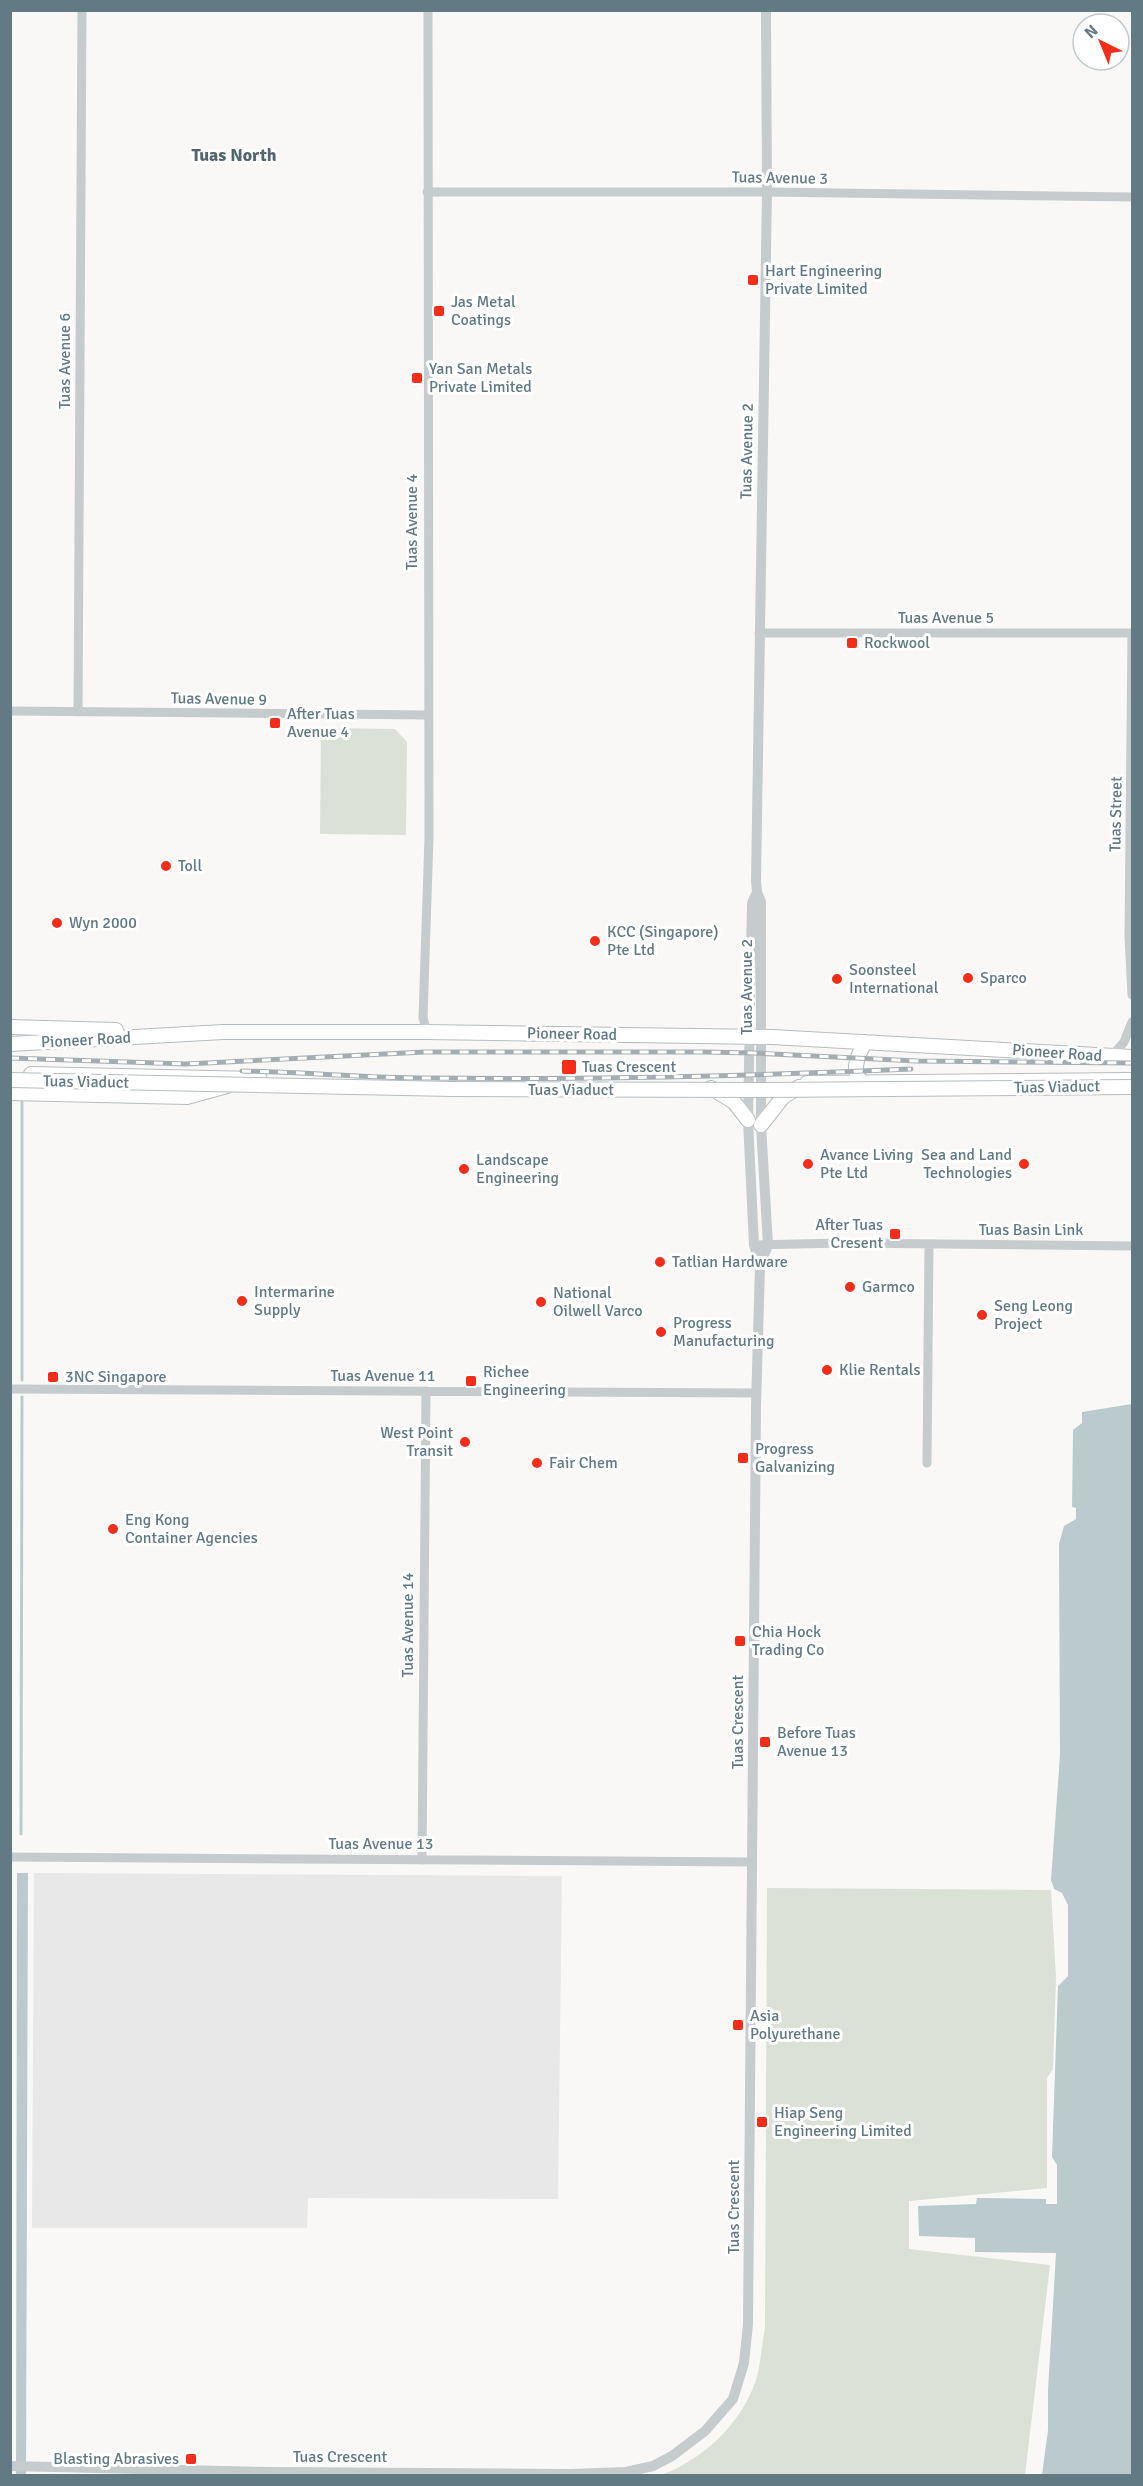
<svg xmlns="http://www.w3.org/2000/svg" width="1143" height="2486" viewBox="0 0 1143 2486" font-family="Signika,sans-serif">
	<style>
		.built { fill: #e7e8e7 }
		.green { fill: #dbe1d6 }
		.water { fill: #bbcbcd }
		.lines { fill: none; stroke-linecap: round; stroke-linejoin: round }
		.stream { stroke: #bbcbcd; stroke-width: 3 }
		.primary-casing { stroke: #b6bdc0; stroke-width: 16 }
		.minor { stroke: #c6cbce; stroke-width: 9 }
		.tertiary { stroke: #c6cbce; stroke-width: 10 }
		.primary { stroke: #fff; stroke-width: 14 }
		.rail-casing { stroke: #a4aeb2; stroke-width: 5 }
		.rail { stroke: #fff; stroke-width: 3; stroke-dasharray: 9; stroke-linecap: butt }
		.primary-bridge-casing { stroke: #b6bdc0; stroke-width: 16; stroke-linecap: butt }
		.primary-bridge { stroke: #fff; stroke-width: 14 }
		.poi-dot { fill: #f42d1a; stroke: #fff; stroke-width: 2 }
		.labels { text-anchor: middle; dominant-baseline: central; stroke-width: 6; stroke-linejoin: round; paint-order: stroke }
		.street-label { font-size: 16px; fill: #617a84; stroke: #fff }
		.poi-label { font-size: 16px; fill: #617a84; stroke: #fff; text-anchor: start }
		.neighbourhood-label { font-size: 18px; font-weight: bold; fill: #53666e; stroke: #fff }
	</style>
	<rect width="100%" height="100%" fill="#f9f8f6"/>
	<path class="built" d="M34 1873 562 1876 558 2199 308 2198 307 2228H32Z"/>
	<path class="green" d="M321 728 395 729 407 742 406 835 320 834Z
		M767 1888 1051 1890 1056 1978 1053 2069 1047 2078V2188L909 2201V2249L1050 2265 1025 2475H661C701 2460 736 2429 753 2388 761 2370 761 2347 765 2328Z"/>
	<path class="water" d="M1132 1404V2475H1042L1048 2430V2390L1056 2253 975 2252V2238L919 2236 918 2206 976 2204 977 2198 1046 2199V2204H1057V2165L1052 2157 1058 1986 1068 1976V1905L1062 1893 1054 1889 1051 1880 1060 1755 1059 1544 1064 1526 1076 1519V1508L1072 1507 1073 1430 1082 1423V1412Z
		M17 1873H28L26 2475 16 2476Z"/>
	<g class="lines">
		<path class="stream" d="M22 1102V1380
			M21 1834 22 1397"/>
		<defs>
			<path id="primary" d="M10 1027 116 1030
				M10 1044 223 1032H427L772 1037 1132 1057
				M31 1074 260 1079
				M861 1082C851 1068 858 1056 865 1042
				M807 1083 1132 1080
				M711 1088 734 1102 748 1120
				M10 1093 187 1097 227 1086
				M761 1125 783 1097 799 1087"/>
		</defs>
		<use href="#primary" class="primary-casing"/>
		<path class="minor" d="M427 192H767L1132 197
			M759 633H1132
			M1132 633 1129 936 1132 995
			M10 711 428 715
			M78 712 82 10
			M427 1032 423 1018 429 837 428 10
			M1111 1057 1124 1042 1132 1022
			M754 1245 843 1243 1132 1246
			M10 1389 756 1393
			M927 1463 929 1244
			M10 1857 751 1862
			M422 1860 426 1391"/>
		<path class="tertiary" d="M760 1266 768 1245 761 1125V902L757 892 756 881 767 192 766 10
			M10 2466 269 2472 570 2474 626 2472 653 2466 672 2456 705 2431 733 2399 744 2363 748 2324 756 1406 760 1266 754 1245 748 1120 752 903 757 892"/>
		<use href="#primary" class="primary"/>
		<defs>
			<path id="rail" d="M10 1058 186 1064 425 1052H704L754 1053 917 1061 1132 1063
				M242 1071C304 1072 366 1078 428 1078 589 1080 750 1076 911 1069"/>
		</defs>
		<use href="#rail" class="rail-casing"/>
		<use href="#rail" class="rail"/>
		<defs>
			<path id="primary-bridge" d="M10 1080 452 1089 765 1090 1132 1087"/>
		</defs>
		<use href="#primary-bridge" class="primary-bridge-casing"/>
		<use href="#primary-bridge" class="primary-bridge"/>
	</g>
	<g class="poi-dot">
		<rect x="747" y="274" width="12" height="12" rx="3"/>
		<rect x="433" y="305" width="12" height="12" rx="3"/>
		<rect x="411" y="372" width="12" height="12" rx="3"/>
		<rect x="846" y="637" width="12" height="12" rx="3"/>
		<rect x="269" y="717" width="12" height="12" rx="3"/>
		<circle cx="166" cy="866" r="6"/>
		<circle cx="57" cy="923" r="6"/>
		<circle cx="595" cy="941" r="6"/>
		<circle cx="968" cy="978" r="6"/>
		<circle cx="837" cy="979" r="6"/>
		<rect x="561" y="1059" width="16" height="16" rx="3"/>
		<circle cx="808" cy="1164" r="6"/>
		<circle cx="1024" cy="1164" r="6"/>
		<circle cx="464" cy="1169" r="6"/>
		<rect x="889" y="1228" width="12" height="12" rx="3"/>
		<circle cx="660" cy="1262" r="6"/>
		<circle cx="850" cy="1287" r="6"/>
		<circle cx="242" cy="1301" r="6"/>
		<circle cx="541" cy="1302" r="6"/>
		<circle cx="982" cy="1315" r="6"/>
		<circle cx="661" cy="1332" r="6"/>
		<circle cx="827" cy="1370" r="6"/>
		<rect x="47" y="1371" width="12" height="12" rx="3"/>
		<rect x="465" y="1375" width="12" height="12" rx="3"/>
		<circle cx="465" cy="1442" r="6"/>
		<rect x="737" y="1452" width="12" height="12" rx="3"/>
		<circle cx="537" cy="1463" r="6"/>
		<circle cx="113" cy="1529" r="6"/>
		<rect x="734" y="1635" width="12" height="12" rx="3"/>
		<rect x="759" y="1736" width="12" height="12" rx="3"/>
		<rect x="732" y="2019" width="12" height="12" rx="3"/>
		<rect x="756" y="2116" width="12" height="12" rx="3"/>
		<rect x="185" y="2453" width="12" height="12" rx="3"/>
	</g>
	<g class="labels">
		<g class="street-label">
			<text transform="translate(780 178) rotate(1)">Tuas Avenue 3</text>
			<text transform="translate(65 361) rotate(-90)">Tuas Avenue 6</text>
			<text transform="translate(747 451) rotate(-89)">Tuas Avenue 2</text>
			<text transform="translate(412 522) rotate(-90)">Tuas Avenue 4</text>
			<text x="946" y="618">Tuas Avenue 5</text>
			<text transform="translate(219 699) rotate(1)">Tuas Avenue 9</text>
			<text transform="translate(1116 814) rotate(-89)">Tuas Street</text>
			<text transform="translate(747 987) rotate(-90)">Tuas Avenue 2</text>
			<text transform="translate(572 1034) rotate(1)">Pioneer Road</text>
			<text transform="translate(86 1040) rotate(-3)">Pioneer Road</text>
			<text transform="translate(1057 1053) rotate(4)">Pioneer Road</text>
			<text transform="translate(86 1082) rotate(1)">Tuas Viaduct</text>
			<text transform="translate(1057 1087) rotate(-1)">Tuas Viaduct</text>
			<text x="571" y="1090">Tuas Viaduct</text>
			<text x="1031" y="1230">Tuas Basin Link</text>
			<text x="383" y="1376">Tuas Avenue 11</text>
			<text transform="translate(408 1625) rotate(-90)">Tuas Avenue 14</text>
			<text transform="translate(738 1722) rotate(-90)">Tuas Crescent</text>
			<text x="381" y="1844">Tuas Avenue 13</text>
			<text transform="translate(734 2207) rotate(-90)">Tuas Crescent</text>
			<text x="340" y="2457">Tuas Crescent</text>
		</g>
		<g class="poi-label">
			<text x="765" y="271">Hart Engineering<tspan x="765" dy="18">Private Limited</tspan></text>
			<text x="451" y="302">Jas Metal<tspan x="451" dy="18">Coatings</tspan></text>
			<text x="429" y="369">Yan San Metals<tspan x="429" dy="18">Private Limited</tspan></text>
			<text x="864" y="643">Rockwool</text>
			<text x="287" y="714">After Tuas<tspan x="287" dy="18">Avenue 4</tspan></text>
			<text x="178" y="866">Toll</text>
			<text x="69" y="923">Wyn 2000</text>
			<text x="607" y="932">KCC (Singapore)<tspan x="607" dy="18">Pte Ltd</tspan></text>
			<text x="849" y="970">Soonsteel<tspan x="849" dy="18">International</tspan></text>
			<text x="980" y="978">Sparco</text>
			<text x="582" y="1067">Tuas Crescent</text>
			<text x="820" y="1155">Avance Living<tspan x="820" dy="18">Pte Ltd</tspan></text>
			<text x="1012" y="1155" text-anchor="end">Sea and Land<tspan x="1012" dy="18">Technologies</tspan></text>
			<text x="476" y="1160">Landscape<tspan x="476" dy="18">Engineering</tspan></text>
			<text x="883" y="1225" text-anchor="end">After Tuas<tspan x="883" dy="18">Cresent</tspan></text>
			<text x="672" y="1262">Tatlian Hardware</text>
			<text x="862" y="1287">Garmco</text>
			<text x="254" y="1292">Intermarine<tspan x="254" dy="18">Supply</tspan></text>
			<text x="553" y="1293">National<tspan x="553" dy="18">Oilwell Varco</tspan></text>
			<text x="994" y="1306">Seng Leong<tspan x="994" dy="18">Project</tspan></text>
			<text x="673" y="1323">Progress<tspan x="673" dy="18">Manufacturing</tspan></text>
			<text x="839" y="1370">Klie Rentals</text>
			<text x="483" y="1372">Richee<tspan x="483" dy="18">Engineering</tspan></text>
			<text x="65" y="1377">3NC Singapore</text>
			<text x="453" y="1433" text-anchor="end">West Point<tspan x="453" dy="18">Transit</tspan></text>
			<text x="755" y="1449">Progress<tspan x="755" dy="18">Galvanizing</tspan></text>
			<text x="549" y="1463">Fair Chem</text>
			<text x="125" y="1520">Eng Kong<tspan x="125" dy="18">Container Agencies</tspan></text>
			<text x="752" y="1632">Chia Hock<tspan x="752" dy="18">Trading Co</tspan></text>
			<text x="777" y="1733">Before Tuas<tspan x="777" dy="18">Avenue 13</tspan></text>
			<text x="750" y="2016">Asia<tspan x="750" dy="18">Polyurethane</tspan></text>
			<text x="774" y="2113">Hiap Seng<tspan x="774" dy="18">Engineering Limited</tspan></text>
			<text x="179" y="2459" text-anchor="end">Blasting Abrasives</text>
		</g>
		<g class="neighbourhood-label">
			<text x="234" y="155">Tuas North</text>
		</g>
	</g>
	<rect width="1143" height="2486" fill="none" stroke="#617a84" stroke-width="24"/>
	<g transform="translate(1101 42) rotate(317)"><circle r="28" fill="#ffffff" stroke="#c0cace" stroke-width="1.5"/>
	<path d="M0-4.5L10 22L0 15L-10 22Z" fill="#f42d1a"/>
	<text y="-9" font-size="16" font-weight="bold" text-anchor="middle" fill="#617a84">N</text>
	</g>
</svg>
